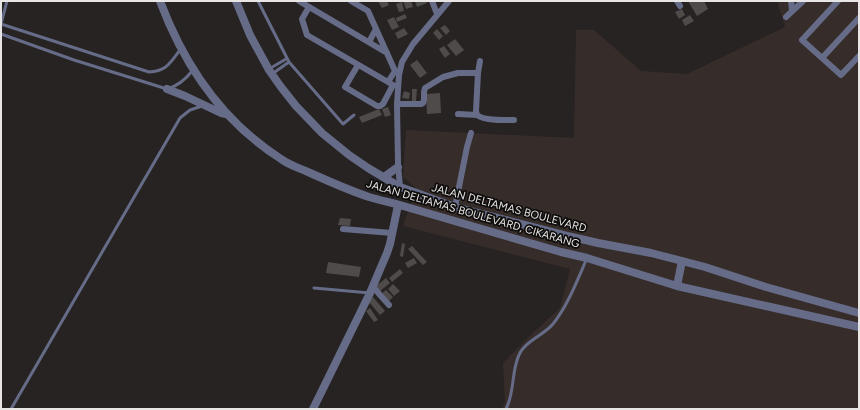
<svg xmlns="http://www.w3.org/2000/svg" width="860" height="410" viewBox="0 0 860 410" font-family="Figtree,sans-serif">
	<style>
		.built { fill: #362d2a }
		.building { fill: #4e4b4a }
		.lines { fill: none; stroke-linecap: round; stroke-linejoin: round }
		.service { stroke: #666c88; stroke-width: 3 }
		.minor { stroke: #666c88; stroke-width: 6 }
		.tertiary { stroke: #666c88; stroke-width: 8 }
		.labels { text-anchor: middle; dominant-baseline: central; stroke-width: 3.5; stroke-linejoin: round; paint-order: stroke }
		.street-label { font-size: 11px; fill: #e8e6e5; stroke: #0e0d0c }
	</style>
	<rect width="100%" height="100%" fill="#262322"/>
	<path class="built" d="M777 1H859V409H502L505 403 503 363 535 331 560 308 570 269 403 226 416 188 403 177 406 130 574 138 576 30H594L641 71 687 74 785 27Z"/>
	<path class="building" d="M378 1H387L389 5 382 8Z
		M403 1H411L413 7 406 9Z
		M415 1H426L427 3 417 7Z
		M688 1H704L708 9 697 16Z
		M402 2 404 11 399 12 396 4Z
		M682 9 685 15 679 19 675 12Z
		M405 14 407 18 397 22 396 18Z
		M690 15 694 21 685 26 682 20Z
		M394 17 399 27 392 30 387 20Z
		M445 25 450 31 446 35 440 28Z
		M404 28 408 34 398 39 395 33Z
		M437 29 443 36 439 40 433 33Z
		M455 39 464 50 456 56 447 45Z
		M444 46 450 54 445 58 439 49Z
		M417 60 427 73 420 78 410 65Z
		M412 89H417L416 101H412Z
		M404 91 410 93 409 99 402 98Z
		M440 93 441 113 427 114 426 94Z
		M388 107 391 115 385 117 382 109Z
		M379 109 382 115 362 123 359 117Z
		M340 218 351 219 350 226 338 225Z
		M402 243 405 244 403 257 400 256Z
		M412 246 427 262 423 265 408 249Z
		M414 258 417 263 408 268 405 263Z
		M328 262 361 267 359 277 326 273Z
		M400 269 403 273 392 282 389 278Z
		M386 278 390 283 379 292 375 287Z
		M393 284 400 291 394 296 388 289Z
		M386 290 393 297 389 301 382 293Z
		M373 297 385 311 380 315 368 301Z
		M370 308 378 320 374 322 366 311Z"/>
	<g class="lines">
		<path class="service" d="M258 1 289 62 343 124 354 115
			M1 24 149 72C167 71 170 63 180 50
			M1 24 7 1
			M1 34 74 60 167 89C178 86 186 79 193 70
			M269 69 286 59
			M272 74 289 62
			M314 288 370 293
			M11 409 180 118 190 110 202 106
			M506 409C515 392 511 372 519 355 524 342 544 335 553 324 568 305 577 281 587 258"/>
		<path class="minor" d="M299 1 387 53
			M351 1 368 11 395 71 388 82 393 85 383 104 380 106H377L345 87 358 65
			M432 1 437 14
			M677 1 680 6
			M791 1 792 11
			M838 1 802 40 841 75 859 56
			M309 7 302 19 307 35 388 82
			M786 17 803 1
			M369 42 376 29
			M822 58 859 18
			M478 73 480 61
			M397 104H421L423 103 424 100V92L425 88 443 77 458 73H478L476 111 477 115C484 121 505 120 514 120
			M458 114 477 115
			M400 187 398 164 397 104 399 75 402 62 413 44 449 1
			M455 207 467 147 471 133
			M343 229 392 233
			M373 287 389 305"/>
		<path class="tertiary" d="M160 1C184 65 223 122 281 159 289 165 299 168 308 172 328 181 348 190 369 197 383 201 397 204 410 208 460 223 511 237 561 252L587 258 677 286 775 308 859 327
			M236 1 250 35 269 70 281 87 296 106 322 133 349 155 368 168 400 187 455 207 568 236 598 243 651 253 705 267 766 287 859 313
			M167 89 185 96 221 113 226 114
			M384 177 398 167
			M677 286 682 261
			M313 409 370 293 387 253 390 244 398 205"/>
	</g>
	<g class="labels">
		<g class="street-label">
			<text transform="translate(509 208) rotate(15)">JALAN DELTAMAS BOULEVARD</text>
			<text transform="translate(473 214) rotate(16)">JALAN DELTAMAS BOULEVARD, CIKARANG</text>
		</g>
	</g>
	<rect width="860" height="410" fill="none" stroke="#e8e6e5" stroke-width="4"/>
</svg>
